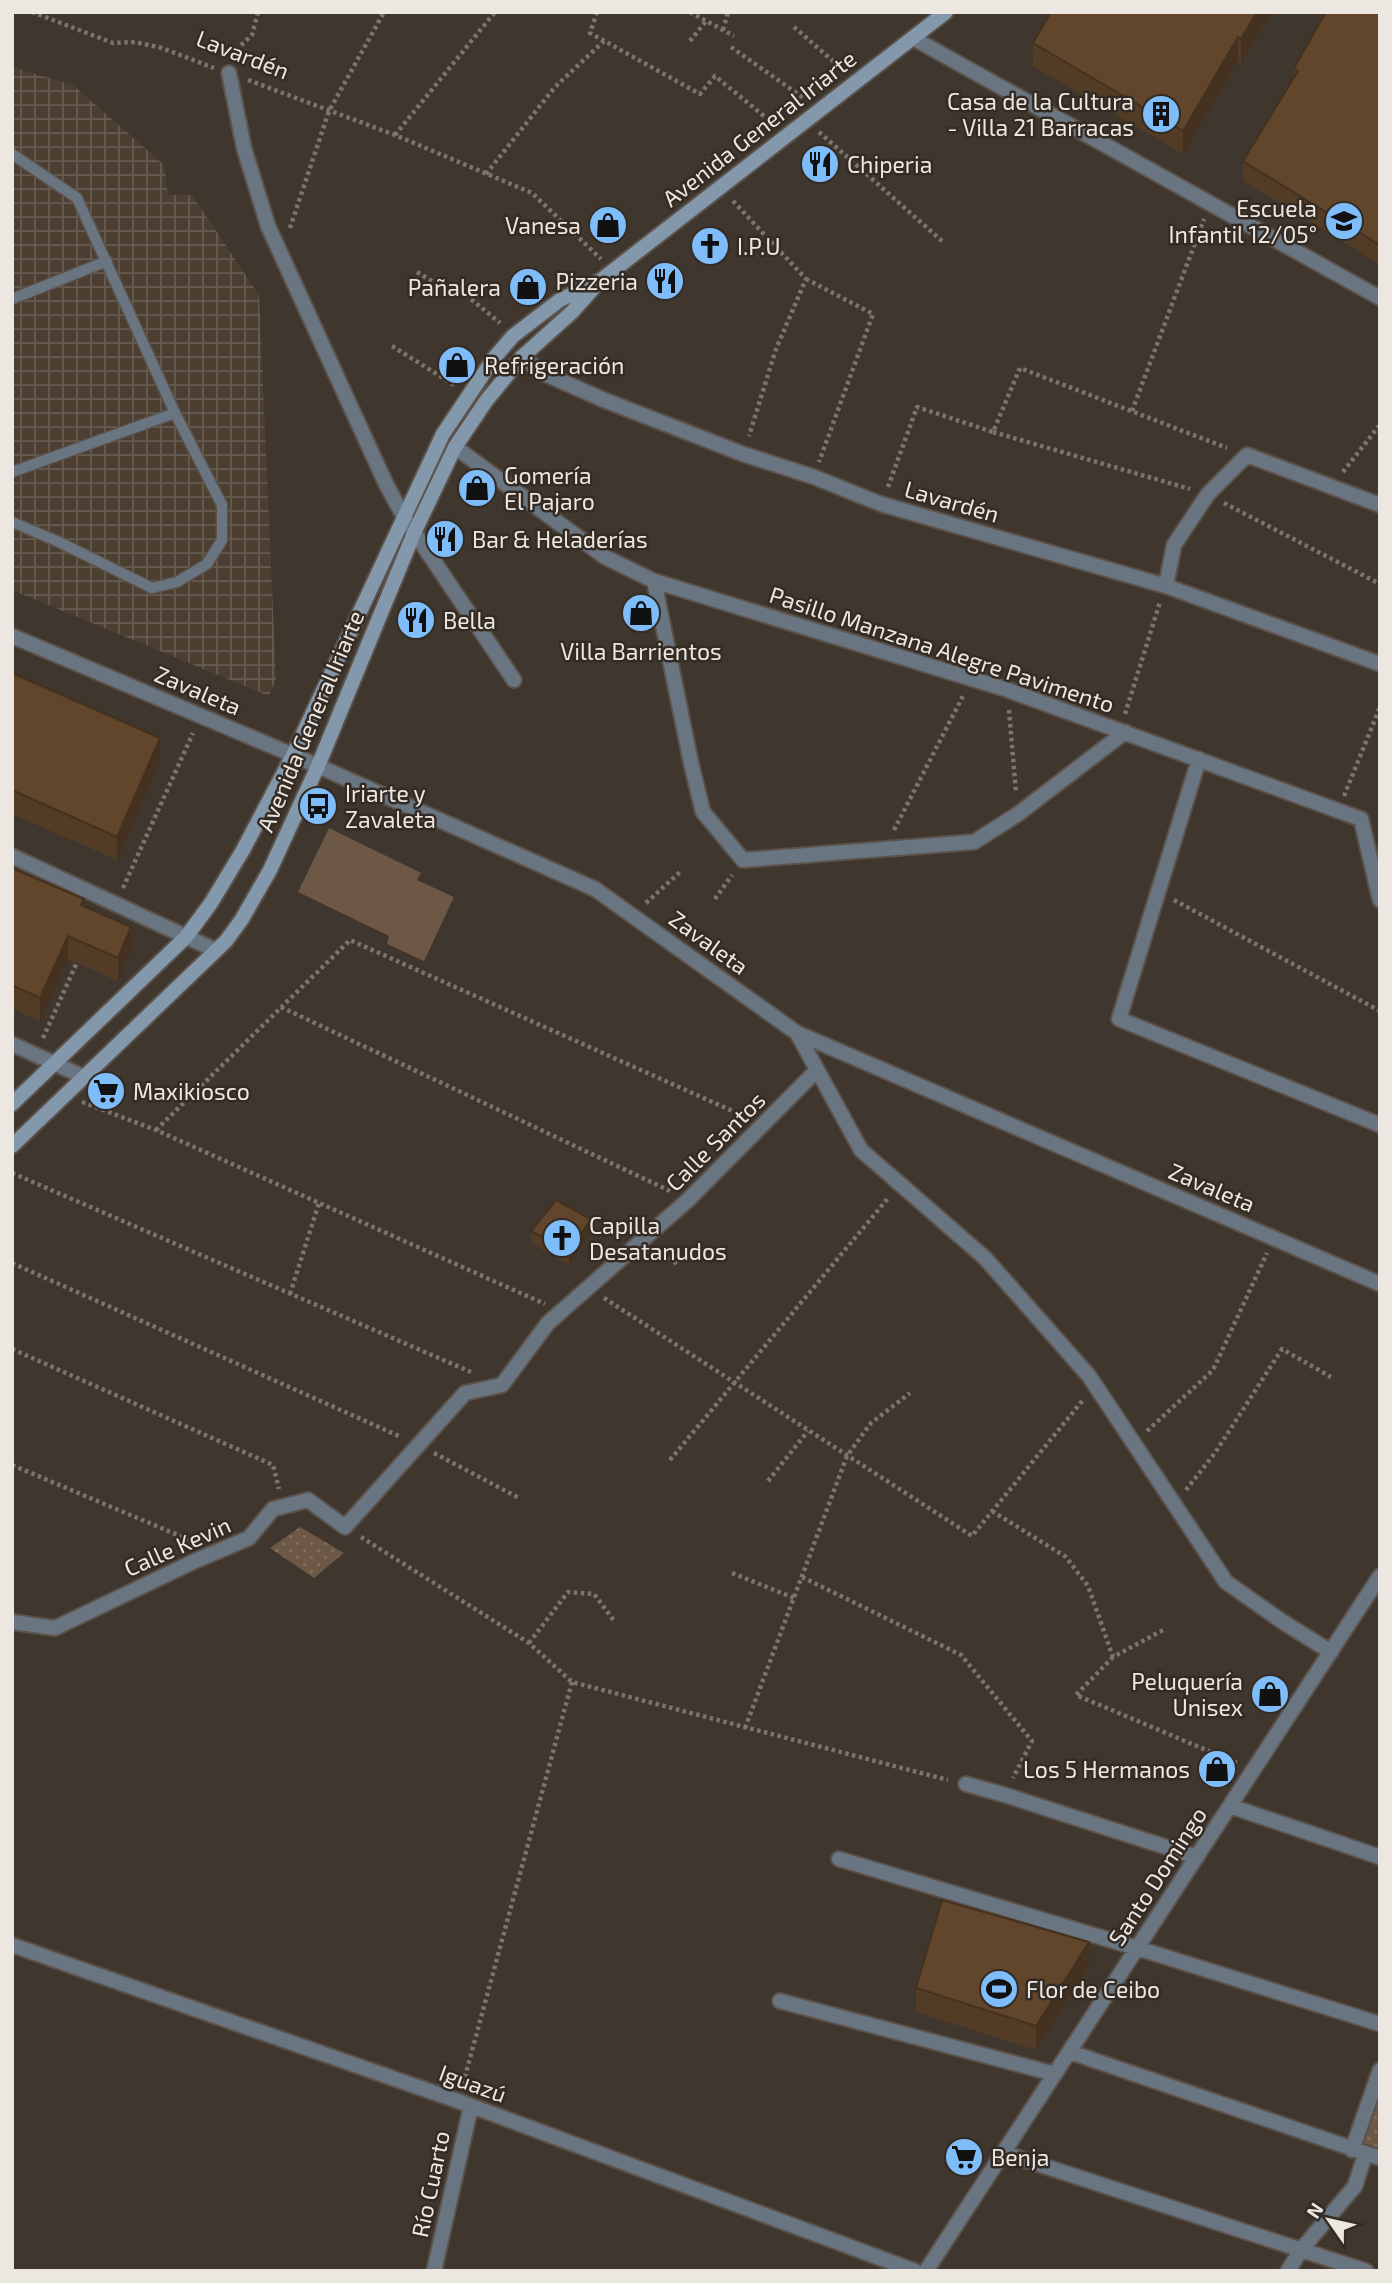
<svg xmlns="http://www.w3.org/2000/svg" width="1392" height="2283" viewBox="0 0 1392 2283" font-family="'Exo 2',sans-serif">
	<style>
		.industrial { fill: url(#industrial-grid) }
		.green { fill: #6c5844 }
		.park { fill: url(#park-dots) }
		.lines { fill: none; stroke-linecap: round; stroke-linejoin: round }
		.lane-casing { stroke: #5b524b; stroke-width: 13 }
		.street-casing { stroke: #5b524b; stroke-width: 18 }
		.secondary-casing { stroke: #5b524b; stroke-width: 18 }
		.path { stroke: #7c746d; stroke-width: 4.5; stroke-dasharray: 3.5 3.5; stroke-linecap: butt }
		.lane { stroke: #697682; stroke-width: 10 }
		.street { stroke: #697682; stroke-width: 14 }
		.secondary { stroke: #8498ac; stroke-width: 14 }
		.wall { fill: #533c26 }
		.shaded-wall { fill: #44311f }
		.building { fill: #61462c; stroke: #44311f; stroke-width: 2 }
		.labels { text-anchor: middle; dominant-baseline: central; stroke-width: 5; stroke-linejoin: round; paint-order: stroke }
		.street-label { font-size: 23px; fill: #ede7e2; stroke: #342c24 }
		.poi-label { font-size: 23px; fill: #ede7e2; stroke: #342c24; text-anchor: start }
	</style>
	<defs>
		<pattern id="industrial-grid" width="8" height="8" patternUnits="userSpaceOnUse" patternTransform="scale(1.75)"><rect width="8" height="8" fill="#4c3f31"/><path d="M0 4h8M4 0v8" fill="none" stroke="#665b4f"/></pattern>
		<pattern id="park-dots" width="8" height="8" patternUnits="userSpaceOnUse" patternTransform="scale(1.75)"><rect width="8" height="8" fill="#6c5844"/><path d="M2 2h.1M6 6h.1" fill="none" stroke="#81705f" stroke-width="1.8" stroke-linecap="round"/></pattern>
	</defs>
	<rect width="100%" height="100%" fill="#3f362e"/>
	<path class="industrial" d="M12 67 73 85 164 165 168 195H192L259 295 276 679 269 696 12 590Z"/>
	<path class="green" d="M329 828 421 873 417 880 454 897 424 961 387 944 389 936 298 892Z"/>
	<path class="park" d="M300 1527 344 1553 314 1578 270 1548Z
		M1380 2091V2148L1362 2143Z"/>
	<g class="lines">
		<defs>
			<path id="lane" d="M12 154 77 198 175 413 222 505V540L207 564 177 582 152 588 59 542 12 522
				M12 299 107 261
				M12 472 175 413"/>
			<path id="street" d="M913 38 1380 298
				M229 73 244 148 268 226 386 484 404 517 514 680
				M522 357 543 373 604 400 743 454 814 477 881 504 1166 586 1380 664
				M455 447 605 557 654 581 1008 690 1361 819 1380 900
				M654 581 691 763 703 812 743 860 974 842 1018 814 1125 732
				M1166 586 1174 545 1208 494 1247 455 1380 505
				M12 636 293 755 595 889 797 1033 1380 1284
				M1199 759 1119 1019 1380 1125
				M12 856 215 950
				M797 1033 861 1150 985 1258 1089 1376 1226 1582 1283 1622 1331 1652
				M12 1044 84 1077
				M12 1622 55 1628 195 1561 249 1538 273 1509 308 1500 345 1527 465 1393 502 1385 548 1323 688 1200 817 1070
				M966 1784 1005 1795 1197 1857
				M1230 1806 1380 1857
				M839 1859 1137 1948 1380 2024
				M12 1945 458 2101 915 2271
				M780 2001 1055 2074
				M1070 2052 1380 2158
				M1352 2150 1380 2070
				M1004 2153 1366 2271
				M434 2271 471 2106
				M926 2271 1380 1576
				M1288 2271 1301 2250 1355 2186 1365 2155"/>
			<path id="secondary" d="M12 1104 186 937 211 903 243 850 293 755 443 434 494 358 513 336 560 300 601 280 946 12
				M12 1146 226 941 242 919 270 870 318 766 414 533 455 447 486 401 522 357 572 312 597 284"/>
		</defs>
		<use href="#lane" class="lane-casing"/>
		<use href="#street" class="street-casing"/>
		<use href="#secondary" class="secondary-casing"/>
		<path class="path" d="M32 12 113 43 135 42 162 48 214 68
			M597 12 590 33 700 94 715 76 775 125
			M690 12 734 36
			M794 27 842 69
			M723 30 728 12
			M690 41 706 21
			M731 47 805 99
			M236 50 252 35 258 12
			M248 80 395 135 532 193 601 259
			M819 132 942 241
			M395 135 495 12
			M486 174 555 87 604 41
			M733 201 806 279 776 349 749 436
			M290 228 329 111 384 12
			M417 272 438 285H454L500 323
			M806 279 873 314 819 462
			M392 346 456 386
			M1132 411 1204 219
			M993 432 1190 489
			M1343 472 1378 427 1380 428
			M888 487 917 407 993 432 1020 368 1227 448
			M1224 503 1380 584
			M1009 710 1016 792
			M1125 714 1160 602
			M1344 796 1380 707
			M894 830 964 694
			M123 888 193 733
			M715 899 732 875
			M1174 900 1380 1011
			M646 903 680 872
			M281 1007 670 1191
			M43 1038 78 960
			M82 1102 156 1130 545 1304
			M156 1130 350 940 746 1117
			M12 1173 471 1372
			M658 1248 677 1264
			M12 1263 401 1437
			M290 1294 319 1203
			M604 1298 972 1536 1083 1400
			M12 1349 273 1465 279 1489
			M1147 1431 1213 1370 1267 1253
			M434 1453 519 1498
			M670 1460 889 1197
			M12 1465 192 1541
			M768 1481 808 1431
			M1186 1490 1215 1453 1282 1349 1331 1377
			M992 1511 1066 1557 1088 1586 1113 1657 1165 1629
			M361 1537 529 1643 572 1682 948 1780
			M732 1573 794 1598
			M802 1577 961 1655 1032 1741 1013 1778
			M529 1643 568 1592 594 1594 615 1622
			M1113 1657 1076 1695 1237 1763
			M745 1728 847 1456 871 1423 910 1393
			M463 2084 572 1682"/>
		<use href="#lane" class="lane"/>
		<use href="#street" class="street"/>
		<use href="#secondary" class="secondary"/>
	</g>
	<path class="wall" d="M1051 12H1271L1241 63 1238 61 1183 154 1033 66V43Z
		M1380 12V261L1378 263 1243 181V161L1294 78V68Z
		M12 673 160 762 117 860 12 814Z
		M12 868 84 906 131 950 118 981 68 959 40 1021 12 1009Z
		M531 1231 591 1232 569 1265 531 1243Z
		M1089 1966 1036 2050 916 2012V1988Z"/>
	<path class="shaded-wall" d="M1257 12H1271L1241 63V39Z
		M1238 37V61L1183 154V131Z
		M1380 241V261L1378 263V244Z
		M160 738V762L117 860V837Z
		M131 927V950L118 981V958Z
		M68 936V959L40 1021V998Z
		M591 1219V1232L569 1265V1252Z
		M1089 1942V1966L1036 2050V2026Z"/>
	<path class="building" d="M1051 12H1257L1241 39 1238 37 1183 131 1033 43Z
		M1326 12H1380V241L1378 244 1243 161 1298 71 1294 68Z
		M12 673 160 738 117 837 12 790Z
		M12 868 84 899 81 905 131 927 118 958 68 936 40 998 12 985Z
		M556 1200 591 1219 569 1252 531 1231Z
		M942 1900 1089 1942 1036 2026 916 1988Z"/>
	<defs>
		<symbol id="building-disc" viewBox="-11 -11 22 22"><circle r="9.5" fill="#7ebdf9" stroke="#342c24"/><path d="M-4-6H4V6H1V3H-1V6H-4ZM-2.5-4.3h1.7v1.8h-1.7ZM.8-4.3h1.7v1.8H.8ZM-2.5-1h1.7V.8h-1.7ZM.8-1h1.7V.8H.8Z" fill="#111"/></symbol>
		<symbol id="restaurant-disc" viewBox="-11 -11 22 22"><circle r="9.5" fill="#7ebdf9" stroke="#342c24"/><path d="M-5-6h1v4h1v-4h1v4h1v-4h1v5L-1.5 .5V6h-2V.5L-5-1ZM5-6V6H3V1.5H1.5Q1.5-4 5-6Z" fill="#111"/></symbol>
		<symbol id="school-disc" viewBox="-11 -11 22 22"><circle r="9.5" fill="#7ebdf9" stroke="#342c24"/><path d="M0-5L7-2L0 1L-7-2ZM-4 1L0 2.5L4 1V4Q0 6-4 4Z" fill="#111"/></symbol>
		<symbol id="shop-disc" viewBox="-11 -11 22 22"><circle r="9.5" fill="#7ebdf9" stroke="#342c24"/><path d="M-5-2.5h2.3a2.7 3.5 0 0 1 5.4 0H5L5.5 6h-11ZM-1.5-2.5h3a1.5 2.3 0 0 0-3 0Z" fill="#111"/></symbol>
		<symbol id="church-disc" viewBox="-11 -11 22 22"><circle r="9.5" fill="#7ebdf9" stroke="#342c24"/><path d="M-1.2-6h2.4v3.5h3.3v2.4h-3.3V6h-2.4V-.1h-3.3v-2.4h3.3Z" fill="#111"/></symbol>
		<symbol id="bus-disc" viewBox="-11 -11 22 22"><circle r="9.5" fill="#7ebdf9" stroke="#342c24"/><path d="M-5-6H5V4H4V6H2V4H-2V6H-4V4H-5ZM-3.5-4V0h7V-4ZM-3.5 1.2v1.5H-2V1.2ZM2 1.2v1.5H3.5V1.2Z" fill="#111"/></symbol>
		<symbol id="supermarket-disc" viewBox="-11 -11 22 22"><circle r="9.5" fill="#7ebdf9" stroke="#342c24"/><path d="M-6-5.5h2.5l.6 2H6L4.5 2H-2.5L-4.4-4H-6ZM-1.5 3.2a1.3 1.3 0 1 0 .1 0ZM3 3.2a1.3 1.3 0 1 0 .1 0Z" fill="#111"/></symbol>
		<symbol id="stadium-disc" viewBox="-11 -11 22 22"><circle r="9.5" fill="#7ebdf9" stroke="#342c24"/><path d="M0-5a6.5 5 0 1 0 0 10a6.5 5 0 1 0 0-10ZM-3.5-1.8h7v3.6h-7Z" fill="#111"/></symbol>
	</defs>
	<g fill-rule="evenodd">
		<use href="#building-disc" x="1139" y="92" width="44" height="44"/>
		<use href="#restaurant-disc" x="798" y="142" width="44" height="44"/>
		<use href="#school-disc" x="1322" y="199" width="44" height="44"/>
		<use href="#shop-disc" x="586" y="203" width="44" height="44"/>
		<use href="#church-disc" x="688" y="224" width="44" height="44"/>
		<use href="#restaurant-disc" x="643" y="259" width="44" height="44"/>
		<use href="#shop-disc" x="506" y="265" width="44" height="44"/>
		<use href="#shop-disc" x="435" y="343" width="44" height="44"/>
		<use href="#shop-disc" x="455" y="466" width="44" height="44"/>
		<use href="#restaurant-disc" x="423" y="517" width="44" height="44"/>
		<use href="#shop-disc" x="619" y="591" width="44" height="44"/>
		<use href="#restaurant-disc" x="394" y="598" width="44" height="44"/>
		<use href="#bus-disc" x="296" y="784" width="44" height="44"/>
		<use href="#supermarket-disc" x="84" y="1069" width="44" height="44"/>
		<use href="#church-disc" x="540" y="1216" width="44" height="44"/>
		<use href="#shop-disc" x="1248" y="1672" width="44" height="44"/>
		<use href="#shop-disc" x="1195" y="1747" width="44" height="44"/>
		<use href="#stadium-disc" x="977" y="1967" width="44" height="44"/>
		<use href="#supermarket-disc" x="942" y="2135" width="44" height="44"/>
	</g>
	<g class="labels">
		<g class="street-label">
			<text transform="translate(243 54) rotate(21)">Lavardén</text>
			<text transform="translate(759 128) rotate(-38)">Avenida General Iriarte</text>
			<text transform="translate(952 501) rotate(16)">Lavardén</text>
			<text transform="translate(942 649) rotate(18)">Pasillo Manzana Alegre Pavimento</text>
			<text transform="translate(198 690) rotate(23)">Zavaleta</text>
			<text transform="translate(310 721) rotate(-67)">Avenida General Iriarte</text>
			<text transform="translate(709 942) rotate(36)">Zavaleta</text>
			<text transform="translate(715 1141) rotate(-45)">Calle Santos</text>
			<text transform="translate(1212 1187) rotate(23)">Zavaleta</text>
			<text transform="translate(177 1546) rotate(-24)">Calle Kevin</text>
			<text transform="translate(1157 1876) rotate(-57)">Santo Domingo</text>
			<text transform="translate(473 2083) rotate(20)">Iguazú</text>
			<text transform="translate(430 2184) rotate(-78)">Río Cuarto</text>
		</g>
		<g class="poi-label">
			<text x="1134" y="101" text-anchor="end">Casa de la Cultura<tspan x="1134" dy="26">- Villa 21 Barracas</tspan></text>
			<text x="847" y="164">Chiperia</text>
			<text x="1317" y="208" text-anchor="end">Escuela<tspan x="1317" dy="26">Infantil 12/05°</tspan></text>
			<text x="581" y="225" text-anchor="end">Vanesa</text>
			<text x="737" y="246">I.P.U</text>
			<text x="638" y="281" text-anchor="end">Pizzeria</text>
			<text x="501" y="287" text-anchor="end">Pañalera</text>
			<text x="484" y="365">Refrigeración</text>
			<text x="504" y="475">Gomería<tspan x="504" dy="26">El Pajaro</tspan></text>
			<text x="472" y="539">Bar &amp; Heladerías</text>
			<text x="443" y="620">Bella</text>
			<text x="641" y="651" text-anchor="middle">Villa Barrientos</text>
			<text x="345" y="793">Iriarte y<tspan x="345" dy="26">Zavaleta</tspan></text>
			<text x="133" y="1091">Maxikiosco</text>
			<text x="589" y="1225">Capilla<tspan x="589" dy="26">Desatanudos</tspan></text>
			<text x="1243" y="1681" text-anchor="end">Peluquería<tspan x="1243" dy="26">Unisex</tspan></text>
			<text x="1190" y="1769" text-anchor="end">Los 5 Hermanos</text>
			<text x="1026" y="1989">Flor de Ceibo</text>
			<text x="991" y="2157">Benja</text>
		</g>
	</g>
	<rect width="1392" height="2283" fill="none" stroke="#ede7e2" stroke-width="28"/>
	<g transform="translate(1329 2220) rotate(304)" stroke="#342c24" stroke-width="5" paint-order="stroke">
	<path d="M0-5L12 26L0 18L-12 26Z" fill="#ede7e2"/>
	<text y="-10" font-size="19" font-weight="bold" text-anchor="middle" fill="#ede7e2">N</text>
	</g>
</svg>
